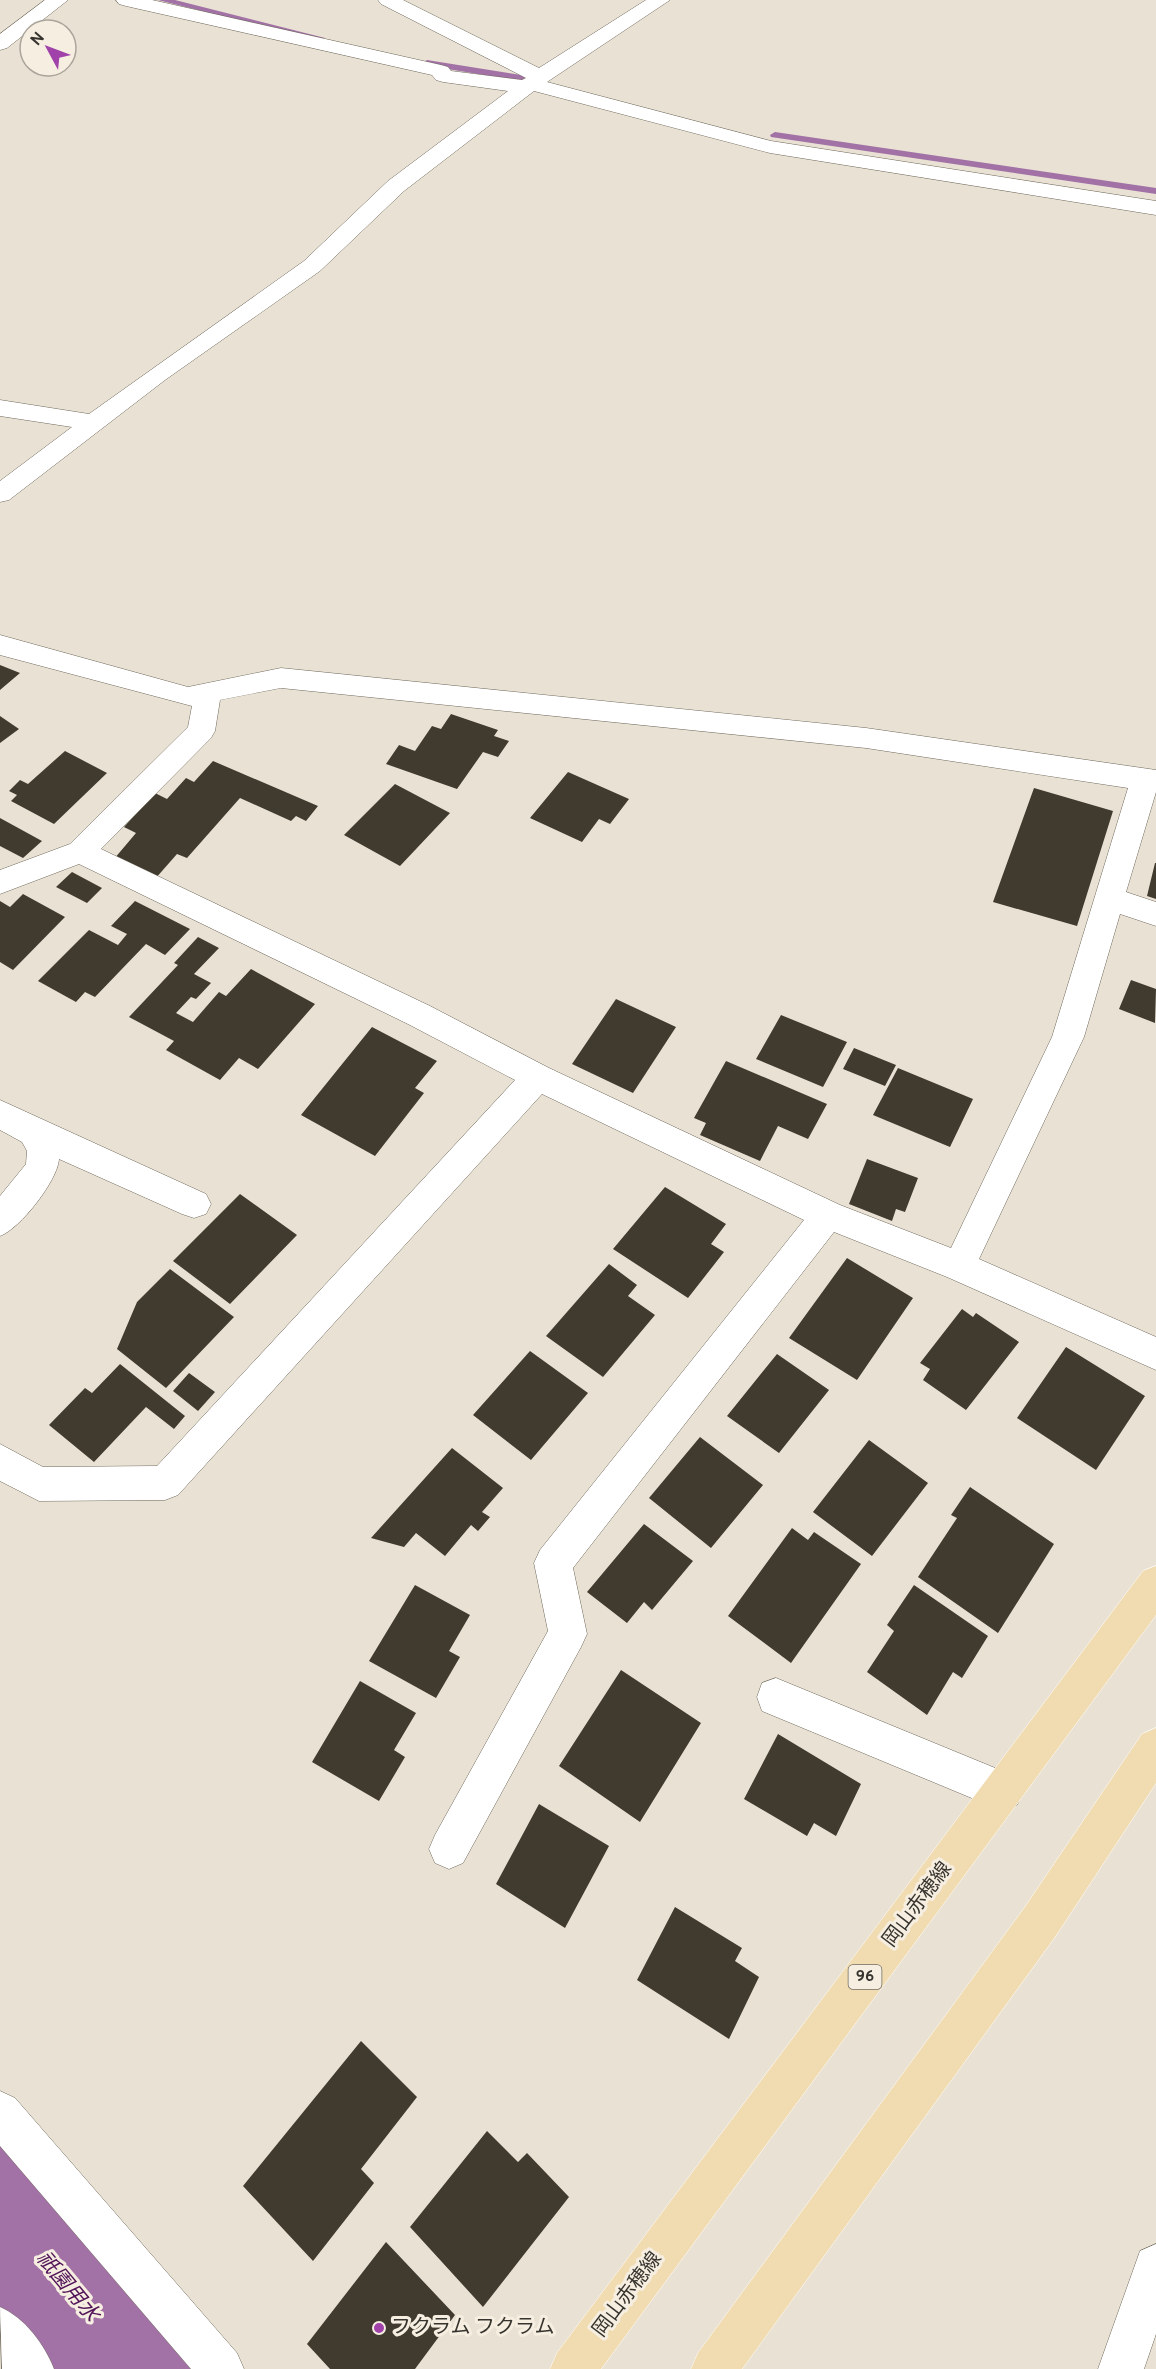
<svg xmlns="http://www.w3.org/2000/svg" width="1156" height="2369" viewBox="0 0 1156 2369" font-family="Overpass,'Noto Sans JP',sans-serif">
	<style>
		.lines { fill: none; stroke-linecap: round; stroke-linejoin: round }
		.stream { fill: #a271a6; fill-rule: evenodd }
		.river { fill: #a271a6; fill-rule: evenodd }
		.building { fill: #403a2f }
		.minor-casing { stroke: #6f695d; stroke-width: 1 }
		.tertiary-casing { stroke: #6f695d; stroke-width: 1 }
		.primary-casing { stroke: #fff; stroke-width: 1 }
		.minor { fill: #fff; fill-rule: evenodd }
		.tertiary { fill: #fff; fill-rule: evenodd }
		.primary { fill: #f1dbb0; fill-rule: evenodd }
		.poi-dot { fill: #a141aa; stroke: #f6efe1; stroke-width: 2 }
		.labels { text-anchor: middle; dominant-baseline: central; stroke-width: 6; stroke-linejoin: round; paint-order: stroke }
		.shield { fill: #f6efe1; stroke: #706c64; stroke-width: 1.5 }
		.shield-label { font-size: 15px; font-weight: bold; fill: #37342f }
		.near-street-label { font-size: 20px; fill: #37342f; stroke: #f6efe1 }
		.near-poi-label { font-size: 20px; fill: #37342f; stroke: #f6efe1; text-anchor: start }
		.near-water-label { font-size: 21px; font-style: italic; fill: #521458; stroke: #f6efe1 }
	</style>
	<rect width="100%" height="100%" fill="#e9e2d4"/>
	<g class="lines">
		<path class="stream" d="M158 0H175L325 38 320 41Z
			M427 60 521 75 526 78 521 81 423 65 422 63Z
			M775 132 1156 188V194L771 137 770 135Z"/>
		<path class="river" d="M0 2138 48 2158 185 2317 204 2369H46L0 2312Z"/>
	</g>
	<path class="building" d="M0 665 20 673 0 690Z
		M451 714 498 730 494 736 509 741 498 757 483 752 457 789 386 764 399 745 415 751 432 726 441 729Z
		M0 716 19 729 0 743Z
		M65 751 107 773 54 824 11 801 17 795 9 791 20 780 28 784Z
		M213 761 318 806 306 821 296 816 291 821 240 798 187 858 177 854 155 879 114 859 136 833 124 827 155 793 167 799 186 778 194 782Z
		M568 772 629 799 610 824 599 819 582 842 530 818Z
		M395 784 450 813 400 866 344 835Z
		M1034 788 1113 811 1077 926 993 902Z
		M0 818 42 841 23 858 0 846Z
		M1155 863H1156V899L1147 896Z
		M72 872 102 888 87 903 56 887Z
		M23 894 65 917 13 970 0 962V901L10 907Z
		M135 901 190 929 165 955 146 944 95 997 85 992 76 1002 38 981 89 930 118 945 127 934 111 926Z
		M198 937 219 948 194 974 211 983 196 999 191 997 176 1013 193 1022 219 992 226 996 251 969 315 1004 258 1069 239 1058 220 1080 166 1050 174 1041 129 1017 178 965 174 963Z
		M1131 980 1156 989 1155 1023 1119 1009Z
		M616 999 676 1027 633 1093 572 1064Z
		M781 1015 847 1042 823 1087 756 1059Z
		M372 1027 437 1061 415 1088 424 1093 375 1156 301 1115Z
		M854 1048 896 1065 885 1086 843 1069Z
		M726 1061 827 1104 808 1139 778 1126 760 1161 700 1135 706 1123 694 1118Z
		M898 1068 973 1099 950 1147 873 1115Z
		M867 1159 918 1178 905 1212 896 1209 892 1221 849 1204Z
		M665 1187 726 1224 711 1244 724 1252 688 1298 613 1249Z
		M240 1194 297 1235 230 1304 173 1261Z
		M847 1258 913 1298 857 1380 789 1338Z
		M609 1264 637 1285 628 1296 655 1315 603 1377 546 1336Z
		M170 1269 234 1317 166 1388 117 1349 137 1302Z
		M962 1309 973 1317 976 1313 1019 1342 966 1410 923 1380 930 1369 920 1363Z
		M1066 1347 1145 1396 1096 1470 1017 1418Z
		M530 1351 588 1393 531 1460 473 1415Z
		M777 1354 829 1390 779 1453 727 1416Z
		M120 1364 185 1416 174 1429 146 1407 94 1462 49 1425 85 1388 92 1393Z
		M189 1373 215 1392 198 1411 173 1391Z
		M700 1437 763 1485 711 1548 649 1498Z
		M869 1440 928 1483 872 1556 813 1512Z
		M452 1448 503 1488 482 1512 490 1517 478 1531 471 1525 445 1556 416 1533 404 1547 371 1538Z
		M970 1487 1054 1544 998 1633 918 1577 957 1518 951 1515Z
		M644 1524 693 1561 652 1610 644 1602 627 1623 587 1592Z
		M792 1528 808 1540 814 1532 861 1564 791 1663 728 1616Z
		M415 1585 470 1615 449 1651 460 1657 436 1698 369 1661Z
		M914 1585 988 1636 962 1678 953 1672 927 1715 867 1672 894 1631 887 1625Z
		M621 1670 701 1723 640 1822 559 1766Z
		M360 1681 416 1713 394 1750 405 1757 379 1801 312 1762Z
		M778 1734 861 1784 836 1836 814 1823 807 1836 744 1799Z
		M539 1804 609 1846 565 1928 496 1884Z
		M675 1907 742 1948 735 1961 759 1977 729 2039 637 1980Z
		M361 2041 417 2097 361 2169 374 2183 313 2261 243 2186Z
		M487 2131 518 2162 527 2153 569 2197 483 2307 410 2227Z
		M386 2242 455 2315 415 2369H330L307 2344Z"/>
	<g class="lines">
		<defs>
			<path id="minor" d="M45 0H68L7 48 0 50V34Z
				M116 0H152L441 65 448 67 451 71 522 80 526 78 381 4 378 0H403L539 68 646 0H670L547 82 771 141 1156 201V215L770 153 534 91 404 191 320 271 165 380 9 500 0 502V481L72 427 0 416V400L89 414 304 261 388 181 508 91 443 82 436 80 432 75 126 6 119 4Z
				M0 635 188 687 281 668 866 728 1156 770V792L1126 892 1156 902V926L1120 914 1084 1037 979 1259 1156 1337V1370L947 1277 834 1232 573 1568 587 1634 581 1647 463 1863 449 1869 435 1863 429 1849 435 1835 548 1631 534 1563 540 1550 804 1220 542 1094 178 1495 165 1500 39 1501 0 1481V1444L43 1467 157 1466 515 1080 408 1024 79 864 0 894V870L70 844 188 727 192 706 0 655ZM281 688 866 748 1128 788 1052 1037 951 1248 840 1205 549 1068 430 1006 101 849 211 738 215 731 220 700Z
				M0 1100 206 1194 211 1204 206 1214 194 1218 182 1214 59 1159C58 1180 20 1229 0 1236V1196L26 1164 27 1151 22 1142 0 1130Z
				M776 1678 1017 1777 1023 1791 1017 1805 1003 1811 762 1711 757 1697 762 1683Z
				M0 2091 15 2098 237 2353 244 2369H191L0 2146Z
				M1156 2244V2334L1144 2369H1098L1140 2251Z"/>
			<path id="tertiary" d="M0 2307C25 2318 44 2344 54 2369H2Z"/>
			<path id="primary" d="M1156 1566V1615L601 2369H550L557 2353 1143 1571Z
				M1156 1728V1783L1055 1937 742 2369H691L698 2353 1025 1907 1142 1734Z"/>
		</defs>
		<use href="#minor" class="minor-casing"/>
		<use href="#tertiary" class="tertiary-casing"/>
		<use href="#primary" class="primary-casing"/>
		<use href="#minor" class="minor"/>
		<use href="#tertiary" class="tertiary"/>
		<use href="#primary" class="primary"/>
	</g>
	<circle class="poi-dot" cx="379" cy="2328" r="6"/>
	<g class="labels">
		<rect class="shield" x="848.5" y="1965" width="33" height="24" rx="4.5"/>
		<g class="shield-label">
			<text x="865" y="1977">96</text>
		</g>
		<g class="near-street-label">
			<text transform="translate(918 1905) rotate(-53)">岡山赤穂線</text>
			<text transform="translate(628 2295) rotate(-53)">岡山赤穂線</text>
		</g>
		<g class="near-poi-label">
			<text x="391" y="2328">フクラム フクラム</text>
		</g>
		<g class="near-water-label">
			<text transform="translate(67 2287) rotate(50)">祇園用水</text>
		</g>
	</g>
	<g transform="translate(48 48) rotate(311)"><circle r="28" fill="#f6efe1" stroke="#aaa49a" stroke-width="1.5"/>
	<path d="M0-4.5L10 22L0 15L-10 22Z" fill="#a141aa"/>
	<text y="-9" font-size="16" font-weight="bold" text-anchor="middle" fill="#37342f">N</text>
	</g>
</svg>
